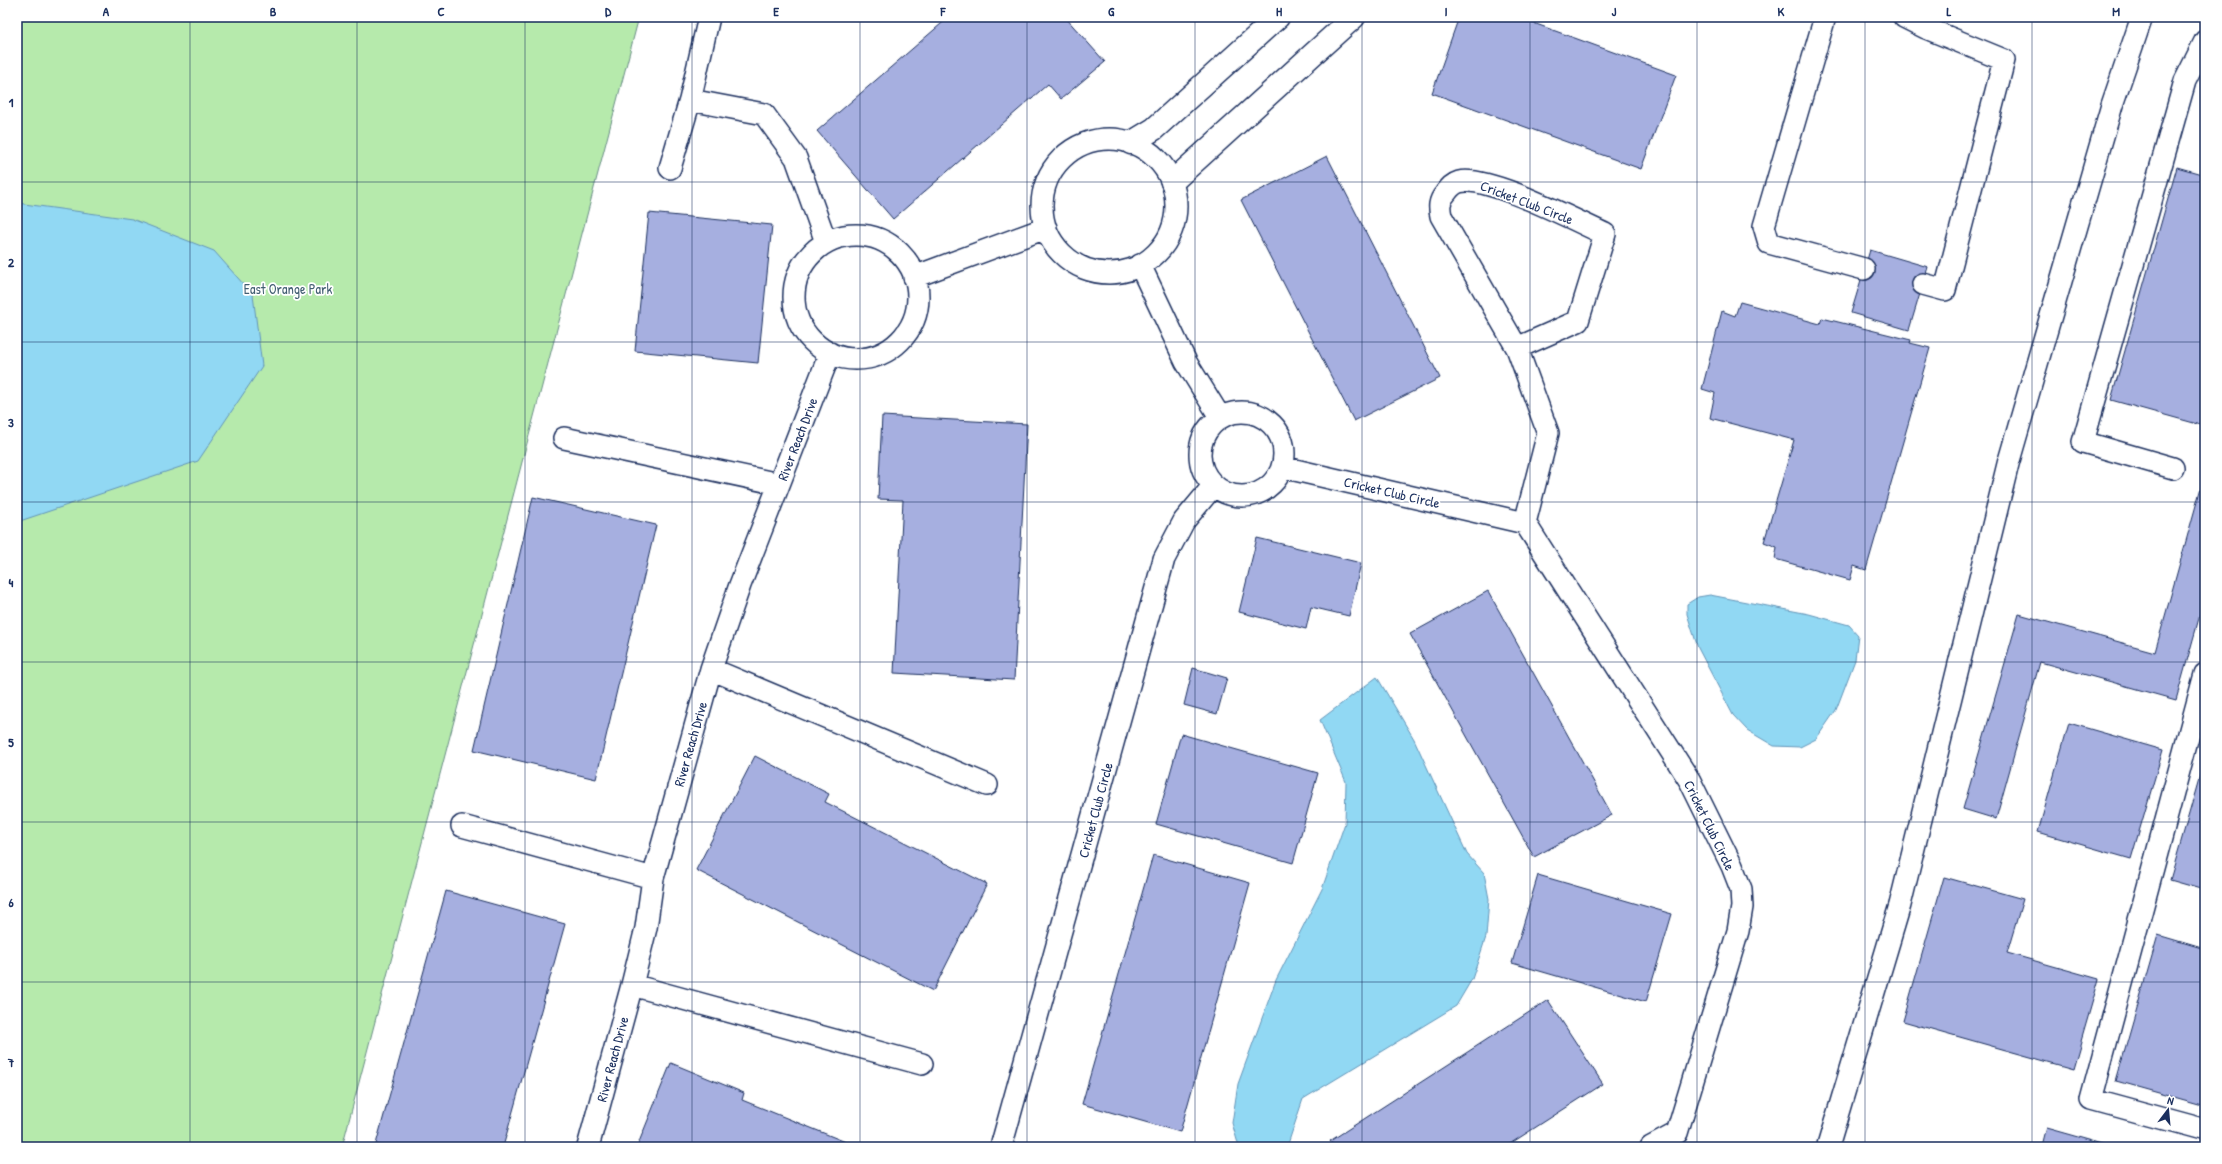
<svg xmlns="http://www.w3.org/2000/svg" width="2222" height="1164" viewBox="0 0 2222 1164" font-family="'Patrick Hand',sans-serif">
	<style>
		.green { fill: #b6eaac; stroke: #688c85 }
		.water { fill: #91d8f3; stroke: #6294b7 }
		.building { fill: #a6afe0; stroke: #1b2f5e }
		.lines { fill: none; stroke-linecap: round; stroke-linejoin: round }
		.service-casing { stroke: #1b2f5e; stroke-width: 24 }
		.minor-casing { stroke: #1b2f5e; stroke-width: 25 }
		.service { stroke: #fff; stroke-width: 21 }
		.minor { stroke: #fff; stroke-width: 22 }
		.grid { fill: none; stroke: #1b2f5e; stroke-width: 1; stroke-opacity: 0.55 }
		.labels { text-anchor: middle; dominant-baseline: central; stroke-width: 3.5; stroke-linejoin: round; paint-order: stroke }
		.street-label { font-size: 14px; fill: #1b2f5e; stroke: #fff }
		.park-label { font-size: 14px; fill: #425e72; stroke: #fff }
		.neatline { fill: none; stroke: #1b2f5e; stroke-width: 1.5 }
		.grid-label { font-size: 13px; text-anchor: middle; font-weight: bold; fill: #1b2f5e }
	</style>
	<rect width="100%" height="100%" fill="#fff"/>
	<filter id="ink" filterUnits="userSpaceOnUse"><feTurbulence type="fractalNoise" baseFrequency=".025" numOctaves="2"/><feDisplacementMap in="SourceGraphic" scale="8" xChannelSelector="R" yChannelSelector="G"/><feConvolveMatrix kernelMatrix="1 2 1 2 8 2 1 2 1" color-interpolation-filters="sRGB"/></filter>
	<g filter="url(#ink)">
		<path class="green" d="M17 17H639L342 1147H17Z"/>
		<path class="water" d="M17 203 132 219 214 251 253 295 262 366 198 461 17 522Z
			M1710 595 1809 614 1849 625 1858 635 1855 660 1836 710 1816 739 1800 747 1774 746 1747 730 1733 715 1698 648 1687 614V604L1698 597Z
			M1377 677 1414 739 1467 854 1484 873 1489 899 1486 937 1472 979 1456 1006 1303 1099 1287 1147H1239L1232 1123 1238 1084 1276 980 1322 889 1345 823 1346 782 1320 720Z"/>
		<path class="building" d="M949 17H1065L1105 62 1061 99 1048 84 893 219 817 131Z
			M1459 17H1517L1676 75 1641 169 1432 93Z
			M1327 156 1440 378 1354 421 1241 200Z
			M2177 167 2205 175V412L2201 425 2111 400Z
			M649 213 772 225 758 363 635 351Z
			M1870 250 1928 267 1909 330 1851 313Z
			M1740 302 1820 324 1822 318 1911 340 1910 343 1930 348 1866 570 1854 566 1850 580 1775 559 1777 547 1764 542 1794 440 1710 418 1715 393 1702 389 1722 311 1735 316Z
			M882 416 1027 424 1014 680 894 673 903 500 878 499Z
			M2205 473V597L2176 700 2040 662 1996 819 1963 809 2019 614 2155 652Z
			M533 497 656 525 596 779 474 750Z
			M1257 538 1361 563 1349 616 1311 607 1306 629 1239 612Z
			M1488 591 1612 815 1534 857 1410 634Z
			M1193 668 1227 678 1217 714 1184 705Z
			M2069 723 2163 750 2131 859 2038 832Z
			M1181 734 1318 773 1293 863 1156 824Z
			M755 756 829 794 825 802 987 884 933 991 696 870Z
			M2205 758V890L2170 880Z
			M1153 855 1250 883 1180 1132 1082 1104Z
			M1538 875 1672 914 1646 1002 1512 963Z
			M1944 877 2023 899 2007 953 2099 979 2073 1069 1903 1021Z
			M446 891 565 924 503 1147H386L376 1144Z
			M2158 935 2205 949V1106L2116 1081Z
			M1548 1000 1603 1084 1505 1147H1334L1330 1141Z
			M671 1063 744 1093 742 1100 858 1147H637Z
			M2047 1127 2118 1147H2042Z"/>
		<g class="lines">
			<defs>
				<path id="service" d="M709 17 690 100 764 114 796 158 826 242
					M1825 17 1764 226 1769 243 1864 269
					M1904 17 1926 28 2004 60 1945 290 1923 284
					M1042 206a67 67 0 1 1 134 0a67 67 0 1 1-134 0Z
					M670 168 690 100
					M794 297a62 62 0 1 1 124 0a62 62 0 1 1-124 0Z
					M1140 265 1186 362 1220 417
					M914 277 1046 228
					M1517 348 1578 321 1605 234C1576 221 1486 174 1459 182 1452 184 1449 189 1445 194 1439 201 1439 207 1441 216L1517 348 1548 433 1525 523
					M1200 454a42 42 0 1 1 84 0a42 42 0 1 1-84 0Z
					M564 438 779 484
					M1282 467 1525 523 1690 781 1732 866 1741 889 1742 907 1738 931 1677 1133 1651 1147
					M2173 468 2083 442 2185 81 2205 41
					M711 669 987 785
					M2205 674 2091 1099 2205 1130
					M462 826 653 878
					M632 985 922 1064
					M1828 1146 1900 905 2008 464 2112 105 2142 17
					M588 1147 632 985 646 928 653 878 711 669 740 585 830 353
					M1001 1147 1164 559 1184 521 1214 485"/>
				<path id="minor" d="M1131 143 1154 129 1278 17
					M1172 182 1354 17"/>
			</defs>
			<use href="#service" class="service-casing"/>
			<use href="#minor" class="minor-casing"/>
			<use href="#service" class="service"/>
			<use href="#minor" class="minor"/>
		</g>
	</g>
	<path class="grid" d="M190 17V1147M357 17V1147M525 17V1147M692 17V1147M860 17V1147M1027 17V1147M1195 17V1147M1362 17V1147M1530 17V1147M1697 17V1147M1865 17V1147M2032 17V1147M17 182H2205M17 342H2205M17 502H2205M17 662H2205M17 822H2205M17 982H2205"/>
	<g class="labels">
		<g class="street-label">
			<text transform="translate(1527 202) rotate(21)">Cricket Club Circle</text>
			<text transform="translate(797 439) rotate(-69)">River Reach Drive</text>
			<text transform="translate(1392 492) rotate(13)">Cricket Club Circle</text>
			<text transform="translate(690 744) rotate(-74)">River Reach Drive</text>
			<text transform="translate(1095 810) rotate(-75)">Cricket Club Circle</text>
			<text transform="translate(1710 825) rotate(64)">Cricket Club Circle</text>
			<text transform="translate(612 1059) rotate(-75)">River Reach Drive</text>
		</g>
		<g class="park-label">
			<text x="288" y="288">East Orange Park</text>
		</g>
	</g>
	<rect width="2222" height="1164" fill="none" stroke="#fff" stroke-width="44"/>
	<g transform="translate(2168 1110) rotate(16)" stroke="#ffffff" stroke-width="3" paint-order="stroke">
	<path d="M0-3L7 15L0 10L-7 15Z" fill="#1b2f5e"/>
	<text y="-6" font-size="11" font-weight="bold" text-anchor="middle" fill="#1b2f5e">N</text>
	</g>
	<rect x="22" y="22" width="2178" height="1120" class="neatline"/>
	<g class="grid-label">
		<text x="106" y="16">A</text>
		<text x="273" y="16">B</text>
		<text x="441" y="16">C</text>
		<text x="608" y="16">D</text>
		<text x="776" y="16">E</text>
		<text x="943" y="16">F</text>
		<text x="1111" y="16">G</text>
		<text x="1279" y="16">H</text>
		<text x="1446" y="16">I</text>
		<text x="1614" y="16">J</text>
		<text x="1781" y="16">K</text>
		<text x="1949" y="16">L</text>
		<text x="2116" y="16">M</text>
		<text x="11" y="107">1</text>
		<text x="11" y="267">2</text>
		<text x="11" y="427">3</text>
		<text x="11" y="587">4</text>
		<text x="11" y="747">5</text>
		<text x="11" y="907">6</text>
		<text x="11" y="1067">7</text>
	</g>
</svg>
